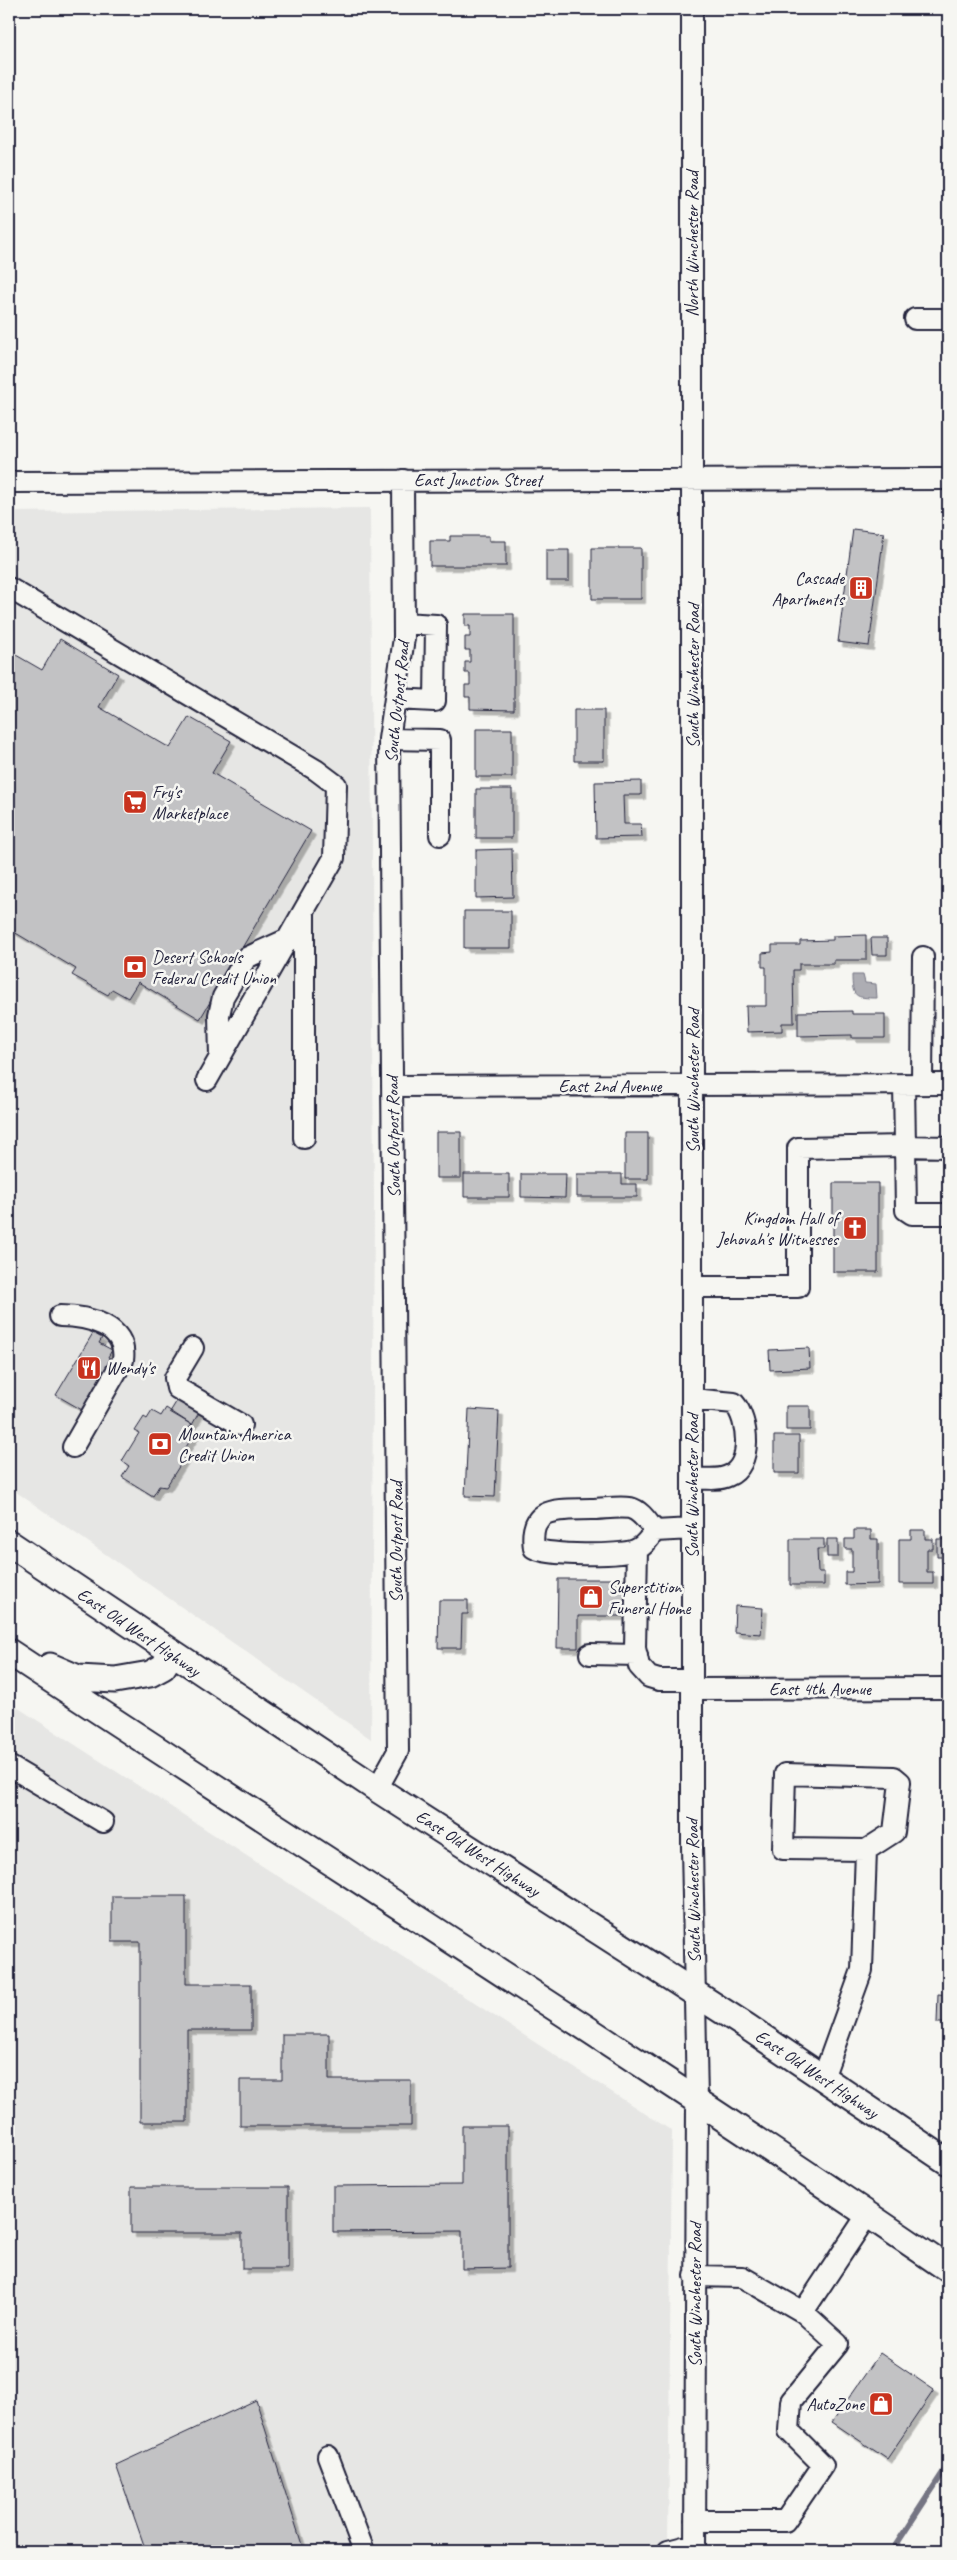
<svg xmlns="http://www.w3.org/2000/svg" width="957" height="2560" viewBox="0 0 957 2560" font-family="Caveat,sans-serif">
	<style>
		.built { fill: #e6e6e4 }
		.water { fill: #adadb3; stroke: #757583 }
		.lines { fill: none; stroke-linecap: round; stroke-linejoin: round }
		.stream { stroke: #757583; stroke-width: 6 }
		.building { fill: #c2c2c4; stroke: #22223b; filter: url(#shadow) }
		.minor-casing { stroke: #22223b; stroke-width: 24 }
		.major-casing { stroke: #22223b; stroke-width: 29 }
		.minor { stroke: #f6f6f2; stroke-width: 20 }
		.major { stroke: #f6f6f2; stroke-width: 25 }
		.labels { text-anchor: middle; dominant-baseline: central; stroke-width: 5; stroke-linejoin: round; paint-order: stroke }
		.street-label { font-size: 18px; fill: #22223b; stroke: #f6f6f2 }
		.poi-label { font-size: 18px; fill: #22223b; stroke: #f6f6f2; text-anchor: start }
	</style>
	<defs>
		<filter id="shadow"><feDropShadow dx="4.5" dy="4.5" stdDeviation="0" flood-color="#0004"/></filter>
	</defs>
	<rect width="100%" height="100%" fill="#f6f6f2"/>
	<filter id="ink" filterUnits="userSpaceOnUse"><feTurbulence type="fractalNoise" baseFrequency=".02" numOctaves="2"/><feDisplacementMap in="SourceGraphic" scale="10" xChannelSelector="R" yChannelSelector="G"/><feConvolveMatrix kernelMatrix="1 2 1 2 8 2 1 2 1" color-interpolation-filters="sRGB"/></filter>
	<g filter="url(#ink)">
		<path class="built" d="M370 508 374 1202 371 1739 9 1487V512Z
			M9 1702 672 2131 668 2551H9Z"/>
		<path class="water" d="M852 975H863L865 983 876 984 877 998C855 998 852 997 852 975Z"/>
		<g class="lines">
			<path class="stream" d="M892 2551 948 2465"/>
		</g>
		<path class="building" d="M853 529 884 533 869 646 838 642Z
			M450 536H489V541H506V566H430V541H450Z
			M592 548H641V599H592Z
			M546 550H569V581H546Z
			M465 614H514V710L470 709V697H465V685H470V673H465V662H470V650H465V637H470V626H465Z
			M60 639 118 674 99 707 170 748 189 717 231 741 212 773 311 831 200 1019 138 982 128 998 112 989 108 995 72 975 76 969 9 929V651L42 670Z
			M574 710H604V761H574Z
			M476 729H512V777H476Z
			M641 781V795H623L624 824H641L642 837 596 838 595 782Z
			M476 789H512V838H476Z
			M512 849 513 897 476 898V850Z
			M464 911H511V948H464Z
			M866 935V960H834V964H799V970H793L794 1023H782V1031L747 1032 746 1006H766V967H762V953L772 952V945H800V941L833 940V936Z
			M871 938H887V955H872Z
			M852 1011V1014H885V1038H852V1035L798 1036V1012Z
			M436 1132H461V1178H436Z
			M625 1133H648V1179H625Z
			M464 1174H509V1197H464Z
			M521 1174H566L565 1198 521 1197Z
			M577 1174H622V1184H637V1197H577Z
			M833 1183H878V1272H833Z
			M93 1333 102 1338 99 1343 112 1350 108 1357 111 1359 101 1376 105 1378 99 1388 95 1386 82 1410 56 1395Z
			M809 1348 810 1368 770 1370 769 1350Z
			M186 1386 207 1398 192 1425 170 1412Z
			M786 1406H810V1430H786Z
			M166 1408 192 1425 188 1429 195 1433 181 1455 185 1457 166 1487 159 1486 153 1496 122 1477 129 1466 122 1461 139 1433 135 1431 144 1417 147 1419 152 1411 161 1416Z
			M469 1409 499 1411 495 1497 465 1496Z
			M774 1436H799V1473H774Z
			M854 1530H871V1539H878V1584L845 1585V1572H852V1549H845V1539H854Z
			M911 1530H925V1539H933V1549H927V1572H933V1584H899V1539H911Z
			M790 1539H824V1549H817L818 1572H824V1585H790Z
			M827 1539H838V1557H827Z
			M937 1539H948V1557H937Z
			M558 1579H625V1616H578V1648H557Z
			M439 1600H468V1614H462L461 1648H438Z
			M735 1606 763 1608 761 1634 734 1632Z
			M112 1896H186V1984H251V2030H187V2122H140V1942H112Z
			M938 1994 948 1995V2023H937Z
			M282 2034H329V2080H411V2126H240V2080H282Z
			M462 2126H508V2268L462 2269V2231L333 2232V2186L462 2185Z
			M131 2187H288V2269H242V2233H131Z
			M880 2353 934 2390 887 2459 832 2422Z
			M256 2400 304 2551H146L116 2465Z"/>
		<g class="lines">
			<defs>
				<path id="minor" d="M692 9V1847L697 2100 695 2551
					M915 319H948
					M9 482 948 479
					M9 588 316 770 336 785 334 858 207 1080
					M395 699 435 701 436 625 404 623
					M389 739 440 740V835
					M304 912V1138
					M220 1057 219 1015 223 997 246 958 288 939
					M922 1084 923 957
					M392 1086 948 1084
					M948 1147 905 1146 906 1210 912 1214H948
					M693 1287H798V1148L905 1146 904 1084
					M60 1316C87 1316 128 1325 123 1360L73 1447
					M193 1348 175 1378 177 1388 241 1425
					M692 1399 734 1403C749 1420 753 1466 728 1476 717 1481 703 1478 692 1478
					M655 1531C649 1538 644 1547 635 1550 621 1556 547 1556 534 1548 528 1505 559 1510 591 1509 603 1509 618 1506 630 1508 642 1511 648 1523 655 1531L692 1529
					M637 1549 635 1648 639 1666 649 1677 659 1680H692
					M590 1654 637 1655
					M692 1689 948 1688
					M9 1766 103 1822
					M377 1789 398 1751 389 739 404 638 403 480
					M823 2078 862 1970 866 1850 894 1832 900 1782 894 1777 785 1774 783 1849 866 1850
					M695 2276 742 2277 803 2312 868 2214
					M328 2456 364 2551
					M695 2521H785L823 2465 789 2431 791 2401 838 2344 803 2312
					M668 2551 695 2544"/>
				<path id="major" d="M9 1543 377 1789 746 2026 948 2162
					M9 1652C321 1858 639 2058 948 2269
					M50 1666 78 1678 115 1680 150 1674 163 1667 172 1653"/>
			</defs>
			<use href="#minor" class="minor-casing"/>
			<use href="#major" class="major-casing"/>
			<use href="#minor" class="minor"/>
			<use href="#major" class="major"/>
		</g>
	</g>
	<defs>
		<symbol id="building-square" viewBox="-11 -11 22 22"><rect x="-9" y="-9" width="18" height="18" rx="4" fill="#c8321e" stroke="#f6f6f2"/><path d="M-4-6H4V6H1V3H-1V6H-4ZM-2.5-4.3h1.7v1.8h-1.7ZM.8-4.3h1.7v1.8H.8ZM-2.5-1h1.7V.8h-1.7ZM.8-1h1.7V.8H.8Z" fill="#fff"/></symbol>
		<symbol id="supermarket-square" viewBox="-11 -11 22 22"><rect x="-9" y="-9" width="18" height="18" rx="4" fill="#c8321e" stroke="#f6f6f2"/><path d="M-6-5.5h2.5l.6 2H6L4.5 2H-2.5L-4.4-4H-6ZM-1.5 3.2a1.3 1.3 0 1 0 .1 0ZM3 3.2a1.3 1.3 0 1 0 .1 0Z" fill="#fff"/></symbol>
		<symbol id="bank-square" viewBox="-11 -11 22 22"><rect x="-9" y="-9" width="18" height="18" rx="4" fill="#c8321e" stroke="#f6f6f2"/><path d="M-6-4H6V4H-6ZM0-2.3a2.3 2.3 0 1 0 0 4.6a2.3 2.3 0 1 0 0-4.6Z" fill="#fff"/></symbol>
		<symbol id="church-square" viewBox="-11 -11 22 22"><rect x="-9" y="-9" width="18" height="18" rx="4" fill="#c8321e" stroke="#f6f6f2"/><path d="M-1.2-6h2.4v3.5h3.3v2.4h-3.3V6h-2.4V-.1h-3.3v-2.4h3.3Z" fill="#fff"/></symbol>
		<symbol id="restaurant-square" viewBox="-11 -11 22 22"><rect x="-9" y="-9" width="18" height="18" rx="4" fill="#c8321e" stroke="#f6f6f2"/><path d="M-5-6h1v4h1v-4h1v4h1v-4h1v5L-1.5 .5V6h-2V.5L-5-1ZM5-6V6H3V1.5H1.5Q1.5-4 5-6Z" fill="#fff"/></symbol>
		<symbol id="shop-square" viewBox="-11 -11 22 22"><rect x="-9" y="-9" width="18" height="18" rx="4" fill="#c8321e" stroke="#f6f6f2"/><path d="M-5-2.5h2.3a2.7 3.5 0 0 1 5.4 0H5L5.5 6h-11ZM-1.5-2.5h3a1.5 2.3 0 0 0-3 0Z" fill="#fff"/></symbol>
	</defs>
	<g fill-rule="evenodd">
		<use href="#building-square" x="847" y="574" width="28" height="28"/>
		<use href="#supermarket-square" x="121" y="788" width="28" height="28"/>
		<use href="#bank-square" x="121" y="953" width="28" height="28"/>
		<use href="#church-square" x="841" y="1214" width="28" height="28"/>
		<use href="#restaurant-square" x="75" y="1354" width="28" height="28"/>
		<use href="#bank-square" x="146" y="1430" width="28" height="28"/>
		<use href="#shop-square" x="577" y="1583" width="28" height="28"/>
		<use href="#shop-square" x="867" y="2390" width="28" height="28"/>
	</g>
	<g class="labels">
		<g class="street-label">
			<text transform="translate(692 244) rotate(-90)">North Winchester Road</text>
			<text x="478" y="480">East Junction Street</text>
			<text transform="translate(693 676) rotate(-90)">South Winchester Road</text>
			<text transform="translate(397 702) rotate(-84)">South Outpost Road</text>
			<text transform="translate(693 1081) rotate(-90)">South Winchester Road</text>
			<text x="610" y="1086">East 2nd Avenue</text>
			<text transform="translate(393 1137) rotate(-91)">South Outpost Road</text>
			<text transform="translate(692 1486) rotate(-90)">South Winchester Road</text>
			<text transform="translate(396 1542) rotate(-90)">South Outpost Road</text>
			<text transform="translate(139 1632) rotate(34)">East Old West Highway</text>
			<text x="820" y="1689">East 4th Avenue</text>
			<text transform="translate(478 1853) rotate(33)">East Old West Highway</text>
			<text transform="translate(693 1891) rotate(-91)">South Winchester Road</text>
			<text transform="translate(817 2074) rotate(34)">East Old West Highway</text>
			<text transform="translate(695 2295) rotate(-90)">South Winchester Road</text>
		</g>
		<g class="poi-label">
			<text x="844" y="578" text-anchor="end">Cascade<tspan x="844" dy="21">Apartments</tspan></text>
			<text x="152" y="792">Fry's<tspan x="152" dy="21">Marketplace</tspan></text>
			<text x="152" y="957">Desert Schools<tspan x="152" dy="21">Federal Credit Union</tspan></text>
			<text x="838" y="1218" text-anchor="end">Kingdom Hall of<tspan x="838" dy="21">Jehovah's Witnesses</tspan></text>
			<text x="106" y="1368">Wendy's</text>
			<text x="178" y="1434">Mountain America<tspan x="178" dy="21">Credit Union</tspan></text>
			<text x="608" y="1587">Superstition<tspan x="608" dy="21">Funeral Home</tspan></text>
			<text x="864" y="2404" text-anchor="end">AutoZone</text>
		</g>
	</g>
	<rect width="957" height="2560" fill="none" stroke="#f6f6f2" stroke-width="30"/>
	<rect x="15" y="15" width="927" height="2530" fill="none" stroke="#22223b" stroke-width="2" filter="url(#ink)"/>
</svg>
